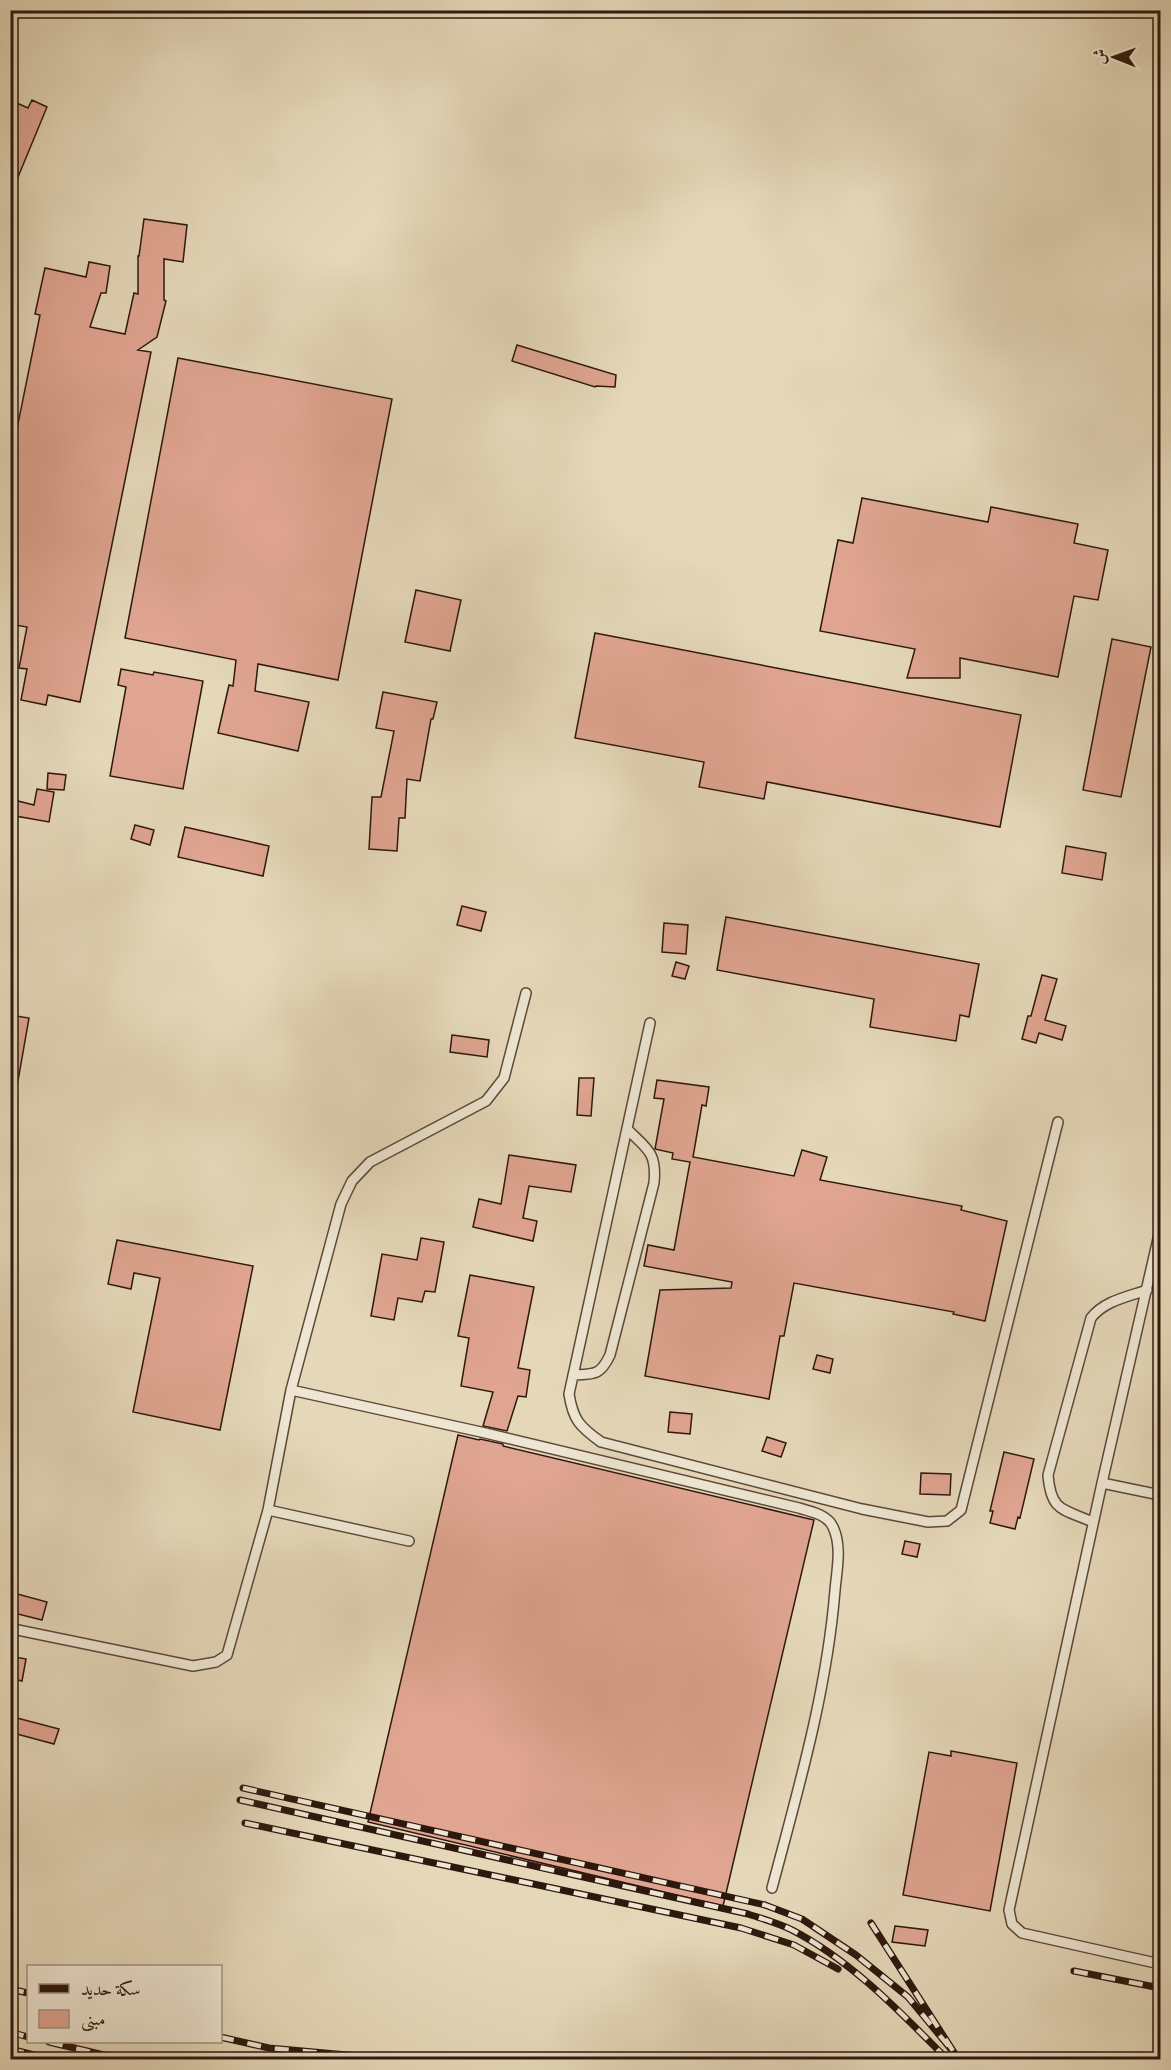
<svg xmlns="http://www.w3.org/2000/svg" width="1171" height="2070" viewBox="0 0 1171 2070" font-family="'Libre Bodoni',Amiri,serif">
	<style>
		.building { fill: #e0a591; stroke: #2e180e; stroke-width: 1.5 }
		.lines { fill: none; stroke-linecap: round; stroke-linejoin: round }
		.lane-casing { stroke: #5c4839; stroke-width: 12 }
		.lane { stroke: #eee6d2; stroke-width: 9 }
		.rail-casing { stroke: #2e180e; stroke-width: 7 }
		.rail { stroke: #eee6d2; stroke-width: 4.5; stroke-dasharray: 14; stroke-linecap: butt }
	</style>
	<rect width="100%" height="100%" fill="#e5d8b9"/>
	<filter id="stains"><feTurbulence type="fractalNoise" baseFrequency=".00333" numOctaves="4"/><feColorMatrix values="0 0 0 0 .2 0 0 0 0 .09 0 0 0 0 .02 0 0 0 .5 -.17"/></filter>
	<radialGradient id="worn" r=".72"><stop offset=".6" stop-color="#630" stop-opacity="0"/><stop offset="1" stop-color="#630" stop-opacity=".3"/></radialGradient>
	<path class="building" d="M10 100 28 108 32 100 47 107 11 194Z
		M144 219 187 225 183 262 164 259V300L166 301 157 337 138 350 151 352 80 702 48 695 46 705 21 700 27 669 19 668 27 627 10 624V419L17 429 40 315 35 314 45 268 86 277 89 262 110 266 106 293H101L90 327 125 334 134 293 138 294V256H139Z
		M517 345 616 375 615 387 596 386 595 387 512 361Z
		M178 358 392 399 338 680 258 664 255 691 309 702 298 751 218 733 229 685 233 686 236 660 125 638Z
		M862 498 988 522 991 507 1078 524 1074 543 1108 550 1098 600 1074 596 1058 677 960 658V678H907L915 649 820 631 838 540 853 543Z
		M416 590 461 600 450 651 405 642Z
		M595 633 1021 715 1000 827 767 782 764 799 699 787 704 762 575 738Z
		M1112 639 1151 647 1121 797 1083 790Z
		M121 669 153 675 154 672 203 681 183 789 110 776 126 687 118 685Z
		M383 692 437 702 433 719H431L420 781 407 779 405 818H399L397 851 369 849 372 797H381L394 731 376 728Z
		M48 773 66 775 64 790 47 789Z
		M37 789 54 792 49 822 10 815V799L34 805Z
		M135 825 154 830 150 845 131 839Z
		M185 827 269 846 263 876 178 857Z
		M1066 846 1106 853 1102 880 1062 873Z
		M462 906 486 912 481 931 457 925Z
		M726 917 979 964 969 1017 960 1015 956 1041 870 1027 874 999 717 970Z
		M664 923 688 925 686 954 662 952Z
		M676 962 689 966 685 979 672 976Z
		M1042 975 1057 979 1045 1020 1066 1026 1062 1040 1039 1033 1036 1043 1022 1039 1028 1016H1031Z
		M10 1015 29 1018 18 1081 10 1080Z
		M452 1035 489 1040 487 1057 450 1052Z
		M579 1078H594L591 1116 577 1115Z
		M657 1080 709 1087 706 1106 702 1105 693 1157 794 1176 802 1150 827 1157 820 1180 962 1206 961 1210 1007 1221 985 1321 953 1314 954 1312 794 1283 784 1336H780L769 1399 645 1376 660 1290 731 1288 732 1282 644 1266 648 1245 674 1250 690 1162 672 1159 673 1153 655 1149 664 1099 654 1098Z
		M509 1155 576 1165 571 1192 529 1186 523 1218 537 1221 533 1241 473 1227 479 1199 501 1204Z
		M421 1238 444 1242 435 1292 425 1291 422 1302 398 1298 394 1320 371 1316 382 1254 417 1260Z
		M117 1240 253 1266 220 1430 133 1412 160 1278 134 1273 131 1289 108 1284Z
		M470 1275 534 1287 518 1368 530 1370 526 1397 518 1396 507 1431 483 1426 493 1392 461 1386 469 1338 458 1336Z
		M817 1355 833 1359 830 1373 813 1369Z
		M670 1412 692 1414 690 1434 668 1432Z
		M458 1435 479 1440 480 1439 503 1444V1446L814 1520 723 1906 368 1822Z
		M767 1437 786 1443 781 1457 762 1451Z
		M1004 1452 1034 1459 1020 1518 1018 1517 1015 1529 990 1523 993 1511H990Z
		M921 1473 951 1474 950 1495 920 1494Z
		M905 1541 920 1544 917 1557 902 1554Z
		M10 1592 47 1602 42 1620 10 1612Z
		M10 1656 26 1659 22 1681 10 1678Z
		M17 1718 59 1729 54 1744 13 1733Z
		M951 1751 1017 1763 990 1911 903 1895 929 1752 951 1756Z
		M895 1926 928 1930 925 1946 892 1942Z"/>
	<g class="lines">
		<defs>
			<path id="lane" d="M650 1023 569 1394C573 1420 580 1427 601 1442L862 1509 928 1522 947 1521 961 1510 1058 1122
				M1160 1230 1102 1483 1009 1910 1012 1924 1022 1933 1160 1964
				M573 1375C594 1374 600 1376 610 1355L654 1183C657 1152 647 1149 627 1129
				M291 1390 481 1432 799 1508C811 1512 827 1514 833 1527 842 1546 837 1569 835 1590 827 1691 798 1790 772 1888
				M1102 1483 1160 1495
				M268 1510 409 1541
				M1093 1522C1063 1509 1051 1512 1048 1475L1091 1318C1104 1301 1127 1297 1147 1290
				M13 1629 193 1666 216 1662 227 1655 268 1510 291 1390 341 1204 352 1181 370 1162 486 1101 504 1078 526 993"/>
		</defs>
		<use href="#lane" class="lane-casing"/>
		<use href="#lane" class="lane"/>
		<defs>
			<path id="rail" d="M243 1788 765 1905 802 1919 856 1955 908 1997 955 2054 871 1923
				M240 1800 748 1914C763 1919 778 1923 792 1930 852 1961 901 2013 948 2060
				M245 1823 741 1928 794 1945 838 1969
				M1074 1971 1160 1988
				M10 1989 28 1993
				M10 2032 28 2037
				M220 2037 269 2048 403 2060
				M49 2042 125 2060
				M10 2049 54 2060"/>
		</defs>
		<use href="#rail" class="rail-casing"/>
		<use href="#rail" class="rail"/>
	</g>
	<rect width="1171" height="2070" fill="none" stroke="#e5d8b9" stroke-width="36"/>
	<rect x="12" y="12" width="1147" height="2046" fill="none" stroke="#2e180e" stroke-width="3"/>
	<rect x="18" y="18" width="1135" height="2034" fill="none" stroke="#2e180e" stroke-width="1.5"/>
	<rect x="27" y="1965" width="195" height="78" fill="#eee6d2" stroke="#a19484" stroke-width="1.5"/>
	<rect x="39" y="1984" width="30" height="9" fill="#2e180e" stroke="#a19484" stroke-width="1.5"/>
	<text x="81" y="1995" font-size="18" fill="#2e180e">سكة حديد</text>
	<rect x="39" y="2010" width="30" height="18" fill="#e0a591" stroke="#a19484" stroke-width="1.5"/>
	<text x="81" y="2025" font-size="18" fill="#2e180e">مبنى</text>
	<g transform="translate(1114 57) rotate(271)" stroke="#eee6d2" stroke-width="4.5" paint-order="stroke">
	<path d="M0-4.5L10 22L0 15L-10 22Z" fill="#2e180e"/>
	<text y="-9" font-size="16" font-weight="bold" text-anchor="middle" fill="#2e180e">ش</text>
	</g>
	<rect width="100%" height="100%" filter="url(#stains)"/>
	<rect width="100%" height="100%" fill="url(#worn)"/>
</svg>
